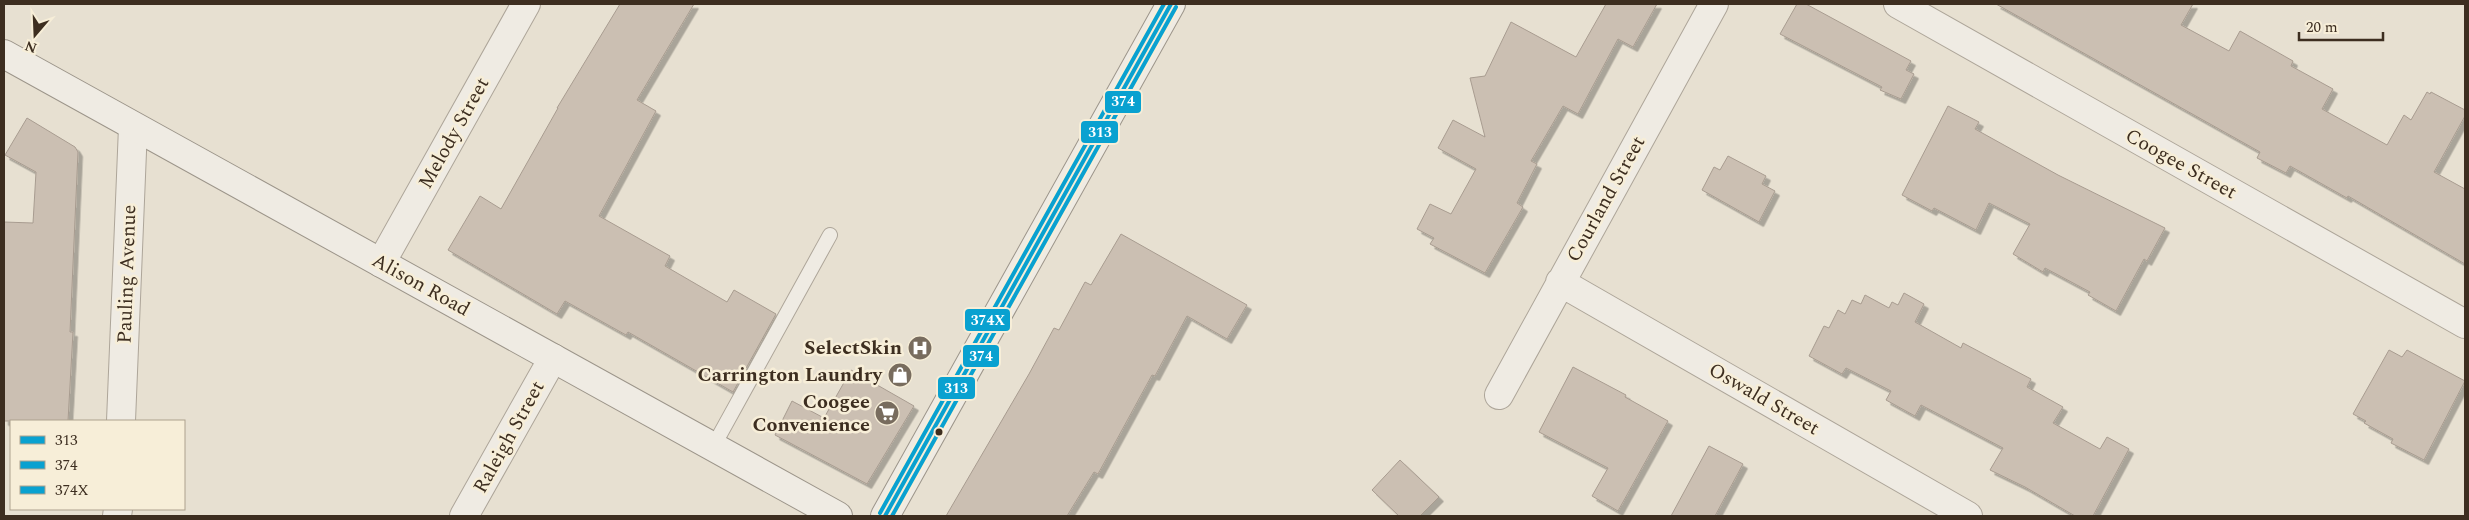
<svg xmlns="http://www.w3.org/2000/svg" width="2469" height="520" viewBox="0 0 2469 520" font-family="Spectral,serif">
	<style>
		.building { fill: #cbbfb2; stroke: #a89c90; filter: url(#shadow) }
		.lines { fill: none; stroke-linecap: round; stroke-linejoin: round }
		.lane-casing { stroke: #ada599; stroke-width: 16 }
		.street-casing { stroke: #ada599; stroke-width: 30 }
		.secondary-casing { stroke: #9c958a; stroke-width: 30 }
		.lane { stroke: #efebe3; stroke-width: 14 }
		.street { stroke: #efebe3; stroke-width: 28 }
		.secondary { stroke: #efebe3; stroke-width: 28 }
		.bus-1-casing { stroke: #f7eed8; stroke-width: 8 }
		.bus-2-casing { stroke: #f7eed8; stroke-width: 8 }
		.bus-3-casing { stroke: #f7eed8; stroke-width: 8 }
		.bus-1 { stroke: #09a1d0; stroke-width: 4 }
		.bus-2 { stroke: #09a1d0; stroke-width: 4 }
		.bus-3 { stroke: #09a1d0; stroke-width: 4 }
		.bus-dot { fill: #3d2e20; stroke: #f7eed8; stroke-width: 2 }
		.labels { text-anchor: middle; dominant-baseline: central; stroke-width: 5; stroke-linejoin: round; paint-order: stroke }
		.street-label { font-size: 20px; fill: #3d2e20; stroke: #f7eed8 }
		.poi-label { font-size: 20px; font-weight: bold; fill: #3d2e20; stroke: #f7eed8; text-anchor: end }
		.line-badge { stroke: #f7eed8; stroke-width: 2 }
		.badge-label { font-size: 14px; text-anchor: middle; font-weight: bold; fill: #fff }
	</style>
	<defs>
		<filter id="shadow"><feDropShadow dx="4.5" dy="4.5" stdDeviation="0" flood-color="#0004"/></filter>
	</defs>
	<rect width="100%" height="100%" fill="#e7e0d1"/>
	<path class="building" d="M620 4H694L637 100 656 111 599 216 670 256 665 266 727 302 734 290 776 314 733 392 628 332 626 335 565 301 557 314 448 250 480 196 501 209 558 108H557Z
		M1606 4H1657L1633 47 1618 39 1578 114 1563 106 1531 161 1537 164 1517 203 1523 207 1485 273 1430 244 1434 238 1417 229 1430 204 1451 214 1476 169 1438 148 1453 120 1485 137 1470 78 1485 76 1511 22 1576 57Z
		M1797 4H1806L1911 61 1906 70 1914 74 1901 99 1880 90 1882 87 1780 34Z
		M1996 4H2193L2181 25 2229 51 2240 31 2293 61 2291 66 2333 89 2322 109 2387 145 2404 115 2411 120 2427 92 2430 94 2431 92 2465 110V116L2434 172 2465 189V264L2348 196 2347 198 2290 166 2286 173 2257 158 2260 152Z
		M1948 106 1979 122 1975 129 2058 175 2165 228 2147 261 2144 259 2116 311 2088 295 2090 292 2045 268 2043 272 2013 254 2030 224 1989 203 1976 230 1934 208 1932 211 1902 195Z
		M27 118 75 147 78 152 70 332H73L68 421H4V222L33 223 36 172 5 155Z
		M1728 156 1766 176 1762 184 1775 191 1759 222 1702 190 1714 167 1720 170Z
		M1121 234 1247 305 1227 339 1187 316 1155 376 1152 375 1098 474 1094 472 1067 516H946L1029 374 1054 328 1059 330 1085 282 1091 285Z
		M1904 293 1924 304 1915 322 1961 348 1963 343 2031 379 2027 387 2063 407 2053 423 2100 449 2107 437 2129 449 2093 516H2075L2025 487 1990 470 2003 448 1921 405 1915 416 1886 400 1891 391 1846 368 1842 374 1809 356 1824 326 1829 328 1838 310 1845 314 1852 300 1861 304 1865 295 1889 308 1892 302 1898 305Z
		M2389 350 2402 357 2407 350 2465 381 2424 460 2391 443 2393 439 2364 423 2366 421 2353 414Z
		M1573 367 1626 395 1625 397 1668 421 1618 511 1592 496 1608 468 1539 432Z
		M851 370 914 406 867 484 775 435 792 401 824 418Z
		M1709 446 1743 464 1715 516H1671Z
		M1400 460 1439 497 1420 516H1399L1372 490Z"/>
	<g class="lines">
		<defs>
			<path id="lane" d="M713 447 830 235"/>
			<path id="street" d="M1898 4 2465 324
				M381 263 526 4
				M1560 282 1968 516
				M1499 395 1714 4
				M121 421 133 127
				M117 516 118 509
				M464 516 553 358"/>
			<path id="secondary" d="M4 54 838 516
				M885 516 1171 4"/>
		</defs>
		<use href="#lane" class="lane-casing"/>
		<use href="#street" class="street-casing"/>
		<use href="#secondary" class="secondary-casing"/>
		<use href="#lane" class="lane"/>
		<use href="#street" class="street"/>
		<use href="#secondary" class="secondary"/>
		<defs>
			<path id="bus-1" d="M885 516 1171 4"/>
			<path id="bus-2" d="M892 516 1176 7"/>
			<path id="bus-3" d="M880 513 1164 4"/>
		</defs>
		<use href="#bus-1" class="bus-1-casing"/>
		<use href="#bus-2" class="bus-2-casing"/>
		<use href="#bus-3" class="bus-3-casing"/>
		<use href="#bus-1" class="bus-1"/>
		<use href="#bus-2" class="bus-2"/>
		<use href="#bus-3" class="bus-3"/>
	</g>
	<defs>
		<symbol id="hospital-disc" viewBox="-11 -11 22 22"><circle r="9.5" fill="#786c5e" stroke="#f7eed8"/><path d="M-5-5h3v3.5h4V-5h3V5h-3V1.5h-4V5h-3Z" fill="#fff"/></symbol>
		<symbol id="shop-disc" viewBox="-11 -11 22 22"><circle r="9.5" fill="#786c5e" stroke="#f7eed8"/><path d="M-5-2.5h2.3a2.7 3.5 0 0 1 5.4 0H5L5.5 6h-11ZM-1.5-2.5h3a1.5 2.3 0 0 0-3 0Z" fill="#fff"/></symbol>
		<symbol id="supermarket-disc" viewBox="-11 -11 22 22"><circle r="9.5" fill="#786c5e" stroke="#f7eed8"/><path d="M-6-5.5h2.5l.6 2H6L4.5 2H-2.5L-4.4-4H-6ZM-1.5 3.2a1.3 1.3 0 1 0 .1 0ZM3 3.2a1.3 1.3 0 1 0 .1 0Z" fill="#fff"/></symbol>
	</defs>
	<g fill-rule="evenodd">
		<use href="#hospital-disc" x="906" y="334" width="28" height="28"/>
		<use href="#shop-disc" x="886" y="361" width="28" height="28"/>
		<use href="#supermarket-disc" x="873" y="399" width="28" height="28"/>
	</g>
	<circle class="bus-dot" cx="939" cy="432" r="4.5"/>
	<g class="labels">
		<g class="street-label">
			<text transform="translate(454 133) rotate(-61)">Melody Street</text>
			<text transform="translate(2181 164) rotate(29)">Coogee Street</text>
			<text transform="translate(1606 199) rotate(-61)">Courland Street</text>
			<text transform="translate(127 274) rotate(-88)">Pauling Avenue</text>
			<text transform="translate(421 285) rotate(29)">Alison Road</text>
			<text transform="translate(1764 399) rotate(30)">Oswald Street</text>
			<text transform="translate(509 437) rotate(-61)">Raleigh Street</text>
		</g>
		<g class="poi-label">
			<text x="902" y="348">SelectSkin</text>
			<text x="882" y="375">Carrington Laundry</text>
			<text x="870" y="402">Coogee<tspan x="870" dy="23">Convenience</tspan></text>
		</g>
	</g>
	<g class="line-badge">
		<rect x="1104" y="90" width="38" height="24" rx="5" fill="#09a1d0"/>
		<rect x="1080" y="120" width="39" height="24" rx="5" fill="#09a1d0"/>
		<rect x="964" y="308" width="47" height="24" rx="5" fill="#09a1d0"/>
		<rect x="962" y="344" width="38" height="24" rx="5" fill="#09a1d0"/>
		<rect x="937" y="376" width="39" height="24" rx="5" fill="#09a1d0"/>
	</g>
	<g class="badge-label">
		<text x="1123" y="106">374</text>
		<text x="1100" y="137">313</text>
		<text x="988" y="325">374X</text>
		<text x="981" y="361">374</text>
		<text x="956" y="393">313</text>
	</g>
	<rect width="2469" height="520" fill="none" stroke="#3d2e20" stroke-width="10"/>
	<rect x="10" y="420" width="175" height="90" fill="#f7eed8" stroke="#ada18e"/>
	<rect x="20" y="436" width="25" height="8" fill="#09a1d0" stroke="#ada18e"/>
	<text x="55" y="445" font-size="15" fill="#3d2e20">313</text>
	<rect x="20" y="461" width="25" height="8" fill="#09a1d0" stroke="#ada18e"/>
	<text x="55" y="470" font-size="15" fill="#3d2e20">374</text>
	<rect x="20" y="486" width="25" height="8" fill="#09a1d0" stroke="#ada18e"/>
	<text x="55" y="495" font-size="15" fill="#3d2e20">374X</text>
	<g transform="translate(35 35) rotate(199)" stroke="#f7eed8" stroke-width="4" paint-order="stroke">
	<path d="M0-4L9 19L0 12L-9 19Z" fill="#3d2e20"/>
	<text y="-8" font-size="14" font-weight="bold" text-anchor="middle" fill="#3d2e20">N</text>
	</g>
	<path d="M2299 32v8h84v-8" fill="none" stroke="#3d2e20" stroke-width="2.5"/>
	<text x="2306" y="32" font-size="15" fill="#3d2e20" stroke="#f7eed8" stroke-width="4" paint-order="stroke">20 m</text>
</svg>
